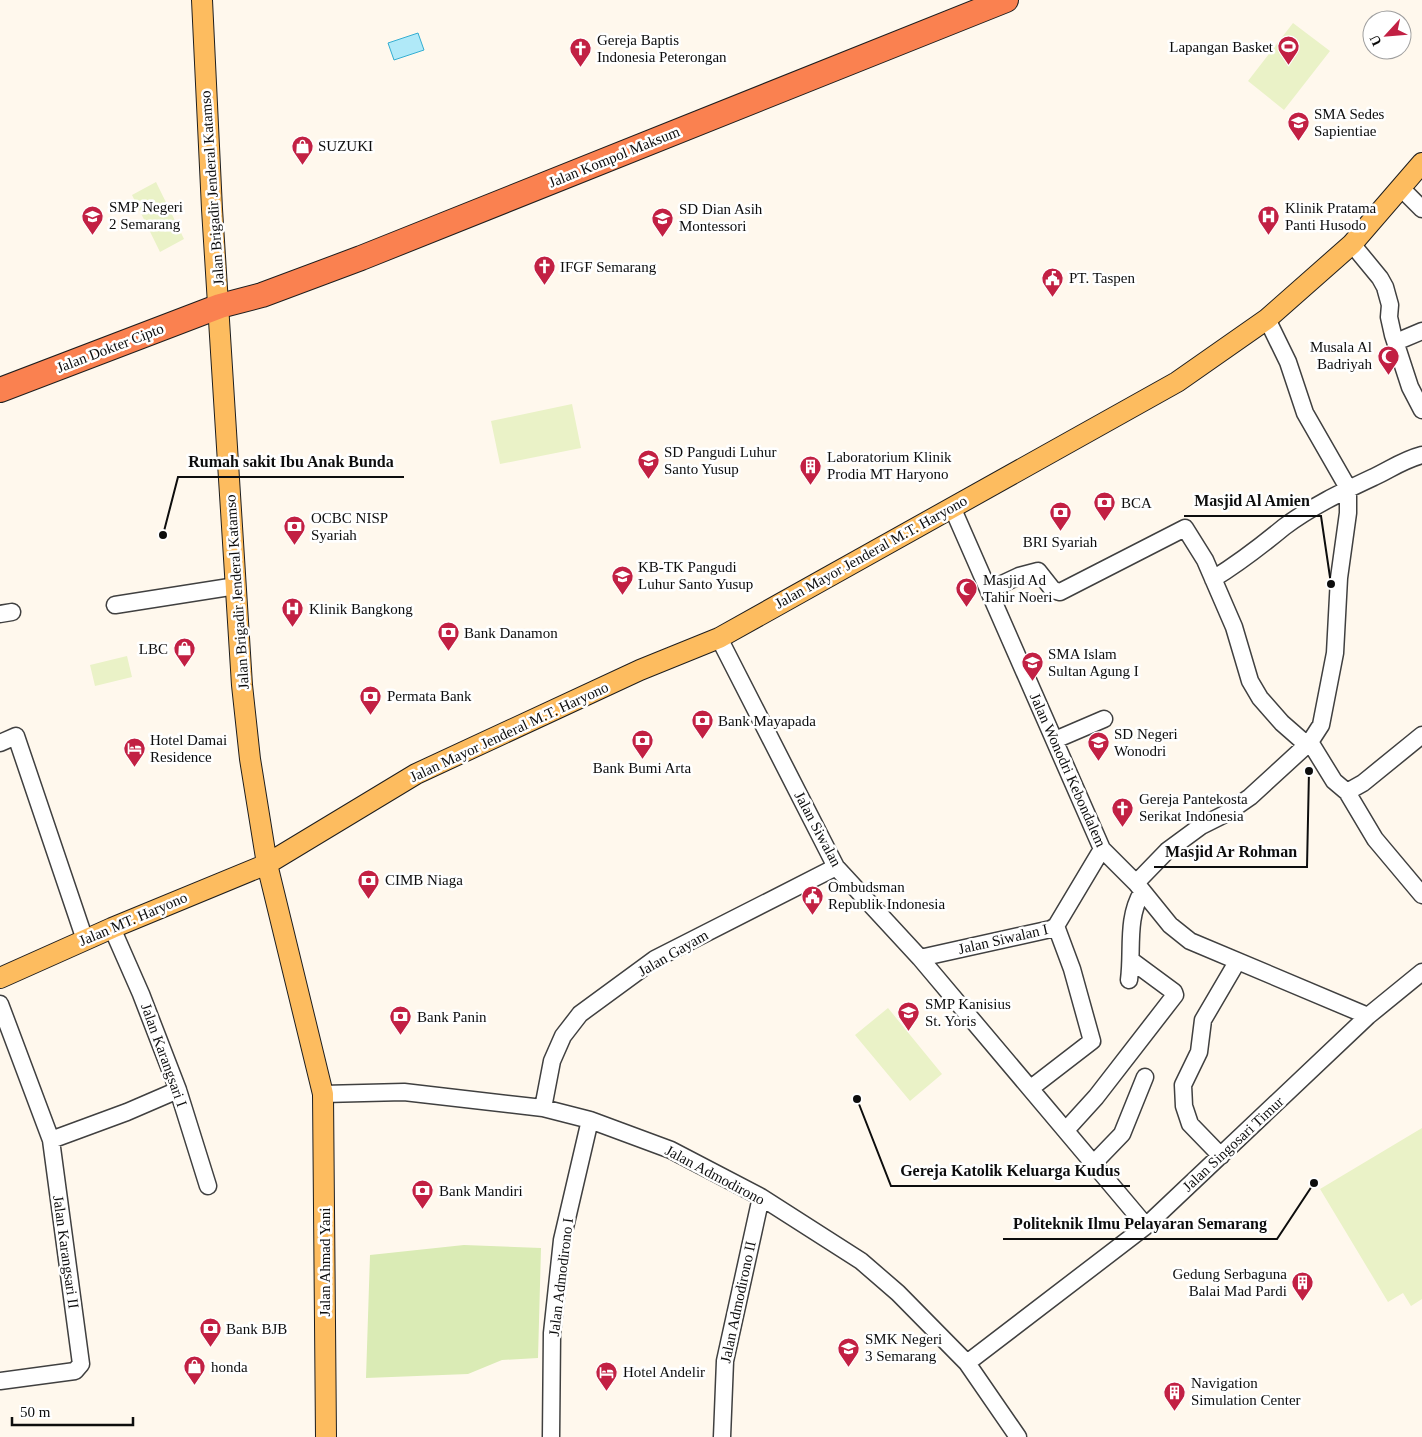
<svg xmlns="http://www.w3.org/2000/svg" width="1422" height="1437" viewBox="0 0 1422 1437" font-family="Georgia,serif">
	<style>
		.green { fill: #daebb5 }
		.pitch { fill: #eaf2c7 }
		.water { fill: #b0e9f8; stroke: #34aed2 }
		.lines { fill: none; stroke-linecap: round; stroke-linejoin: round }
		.minor-casing { stroke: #404040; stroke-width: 19 }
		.major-casing { stroke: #1e1e1e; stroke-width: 22 }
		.highway-casing { stroke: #1e1e1e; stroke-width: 26 }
		.minor { stroke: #fff; stroke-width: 16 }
		.major { stroke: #fdbc5f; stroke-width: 20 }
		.highway { stroke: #fa8150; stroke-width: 24 }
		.labels { text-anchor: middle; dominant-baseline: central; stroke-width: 5; stroke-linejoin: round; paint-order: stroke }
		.poi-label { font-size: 15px; fill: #0d0d0d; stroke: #fff; text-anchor: start }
		.street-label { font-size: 15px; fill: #0d0d0d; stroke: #fff }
		.leader { fill: none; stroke: #0d0d0d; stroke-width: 2 }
		.callout-dot { fill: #0d0d0d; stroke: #fff; stroke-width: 2 }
		.callout-label { font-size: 16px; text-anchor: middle; font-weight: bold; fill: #0d0d0d; stroke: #fff; stroke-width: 5; stroke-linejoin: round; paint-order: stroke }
	</style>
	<rect width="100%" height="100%" fill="#fff8ed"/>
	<path class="green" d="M464 1245 541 1248 538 1358 502 1360 468 1374 366 1378 370 1255Z"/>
	<path class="pitch" d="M1293 23 1330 51 1284 110 1248 81Z
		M156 182 184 239 160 252 132 195Z
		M572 404 581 448 500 464 491 421Z
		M127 656 132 677 95 686 90 665Z
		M888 1008 942 1074 910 1101 855 1035Z
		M1422 1128V1299L1411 1306 1403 1293 1388 1302 1320 1189Z"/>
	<path class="water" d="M418 33 424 50 394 60 388 43Z"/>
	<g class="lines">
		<defs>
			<path id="minor" d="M1401 188 1422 209
				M1352 244 1380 278 1385 287 1390 305 1389 317 1393 335 1410 387 1422 410
				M1267 319 1288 362 1305 413 1348 488V513L1339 578 1335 653 1321 725 1310 742 1334 781 1347 792 1375 839 1422 895
				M1396 342 1422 331
				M952 507 1102 849 1136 883 1170 925 1190 941 1368 1016
				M1213 579C1239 563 1261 546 1284 527 1312 506 1342 492 1374 477 1391 469 1403 460 1422 455
				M989 590 1019 576 1038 571 1053 590 1060 592 1185 528 1205 560 1234 627 1250 681 1260 698 1282 723 1306 744
				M115 605 236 586
				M0 614 12 612
				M719 638 836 867 920 958 1146 1226
				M1055 740 1104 719
				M0 743 16 736 85 940
				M1347 792 1363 783 1422 735
				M1136 883 1167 851 1201 826 1227 813 1250 797 1310 742
				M112 928 141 994 178 1090 208 1186
				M920 958 1051 929 1056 926 1102 849
				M1129 980C1133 950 1126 919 1142 892
				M0 1004 51 1140 81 1364 75 1371 0 1381
				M1031 1088 1092 1041 1072 969 1056 926
				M323 1094 404 1092 543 1108 590 1120 671 1150 761 1197 861 1261 898 1293 967 1363 1018 1437
				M543 1108 552 1061 563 1036 580 1014 655 959 836 867
				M1066 1130 1096 1097 1175 995 1174 992 1132 961
				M51 1140 127 1112 178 1090
				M1221 1156 1190 1124 1184 1106 1183 1085 1199 1052 1203 1020 1237 962
				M1094 1163 1122 1134 1145 1077
				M967 1363 1146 1226 1368 1016 1422 972
				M551 1437 552 1333 562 1240 590 1120
				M722 1437 725 1361 761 1197"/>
			<path id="major" d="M202 0 212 209 242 685 250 759 267 864 323 1094 326 1437
				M0 978 112 928 267 864 416 774 640 670 719 638 1177 382 1267 319 1352 244 1422 163"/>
			<path id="highway" d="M0 390 220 306 262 295 361 258 1006 0"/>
		</defs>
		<use href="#minor" class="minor-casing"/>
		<use href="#major" class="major-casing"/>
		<use href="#highway" class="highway-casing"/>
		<use href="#minor" class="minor"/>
		<use href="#major" class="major"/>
		<use href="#highway" class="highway"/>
	</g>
	<defs>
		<symbol id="stadium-pin" viewBox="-11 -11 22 30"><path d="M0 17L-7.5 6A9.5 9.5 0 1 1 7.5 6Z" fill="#c22043" stroke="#fff"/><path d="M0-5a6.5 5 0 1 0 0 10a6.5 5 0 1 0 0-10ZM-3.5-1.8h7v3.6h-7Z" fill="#fff"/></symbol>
		<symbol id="church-pin" viewBox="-11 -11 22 30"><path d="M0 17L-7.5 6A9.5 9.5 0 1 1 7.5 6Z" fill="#c22043" stroke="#fff"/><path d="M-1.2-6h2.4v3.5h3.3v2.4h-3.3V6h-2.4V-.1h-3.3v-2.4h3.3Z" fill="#fff"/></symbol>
		<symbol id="school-pin" viewBox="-11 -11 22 30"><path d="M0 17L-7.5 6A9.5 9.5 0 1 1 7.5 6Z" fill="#c22043" stroke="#fff"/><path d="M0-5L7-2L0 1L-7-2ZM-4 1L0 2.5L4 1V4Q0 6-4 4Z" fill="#fff"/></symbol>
		<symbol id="shop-pin" viewBox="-11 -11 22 30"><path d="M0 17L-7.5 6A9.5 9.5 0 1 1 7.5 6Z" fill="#c22043" stroke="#fff"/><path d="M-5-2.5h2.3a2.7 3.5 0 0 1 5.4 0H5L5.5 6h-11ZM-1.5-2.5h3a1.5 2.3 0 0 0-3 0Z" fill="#fff"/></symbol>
		<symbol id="hospital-pin" viewBox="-11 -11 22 30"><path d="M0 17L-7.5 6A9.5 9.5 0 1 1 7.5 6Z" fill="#c22043" stroke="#fff"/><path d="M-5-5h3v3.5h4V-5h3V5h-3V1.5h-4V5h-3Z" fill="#fff"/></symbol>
		<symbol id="civic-pin" viewBox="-11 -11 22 30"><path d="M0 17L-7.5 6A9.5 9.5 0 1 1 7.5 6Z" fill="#c22043" stroke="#fff"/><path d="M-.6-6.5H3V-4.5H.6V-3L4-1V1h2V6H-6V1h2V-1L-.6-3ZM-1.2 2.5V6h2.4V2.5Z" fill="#fff"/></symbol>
		<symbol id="mosque-pin" viewBox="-11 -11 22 30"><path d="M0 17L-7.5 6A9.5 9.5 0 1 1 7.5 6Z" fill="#c22043" stroke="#fff"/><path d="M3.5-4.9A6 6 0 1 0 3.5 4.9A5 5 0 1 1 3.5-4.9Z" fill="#fff"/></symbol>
		<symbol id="building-pin" viewBox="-11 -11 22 30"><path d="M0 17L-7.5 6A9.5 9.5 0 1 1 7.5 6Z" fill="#c22043" stroke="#fff"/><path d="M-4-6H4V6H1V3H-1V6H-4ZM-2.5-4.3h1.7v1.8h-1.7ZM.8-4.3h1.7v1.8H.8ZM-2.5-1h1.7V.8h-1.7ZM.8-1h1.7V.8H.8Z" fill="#fff"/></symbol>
		<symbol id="bank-pin" viewBox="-11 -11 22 30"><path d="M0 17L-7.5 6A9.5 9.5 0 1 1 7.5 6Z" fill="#c22043" stroke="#fff"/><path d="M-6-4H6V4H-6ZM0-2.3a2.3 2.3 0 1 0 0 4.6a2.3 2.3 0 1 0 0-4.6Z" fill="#fff"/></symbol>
		<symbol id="hotel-pin" viewBox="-11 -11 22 30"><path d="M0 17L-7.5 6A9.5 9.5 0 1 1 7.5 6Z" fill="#c22043" stroke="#fff"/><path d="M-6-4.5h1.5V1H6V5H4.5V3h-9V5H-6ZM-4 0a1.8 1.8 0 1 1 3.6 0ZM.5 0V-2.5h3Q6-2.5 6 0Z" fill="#fff"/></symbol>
	</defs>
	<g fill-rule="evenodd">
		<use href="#stadium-pin" x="1276" y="34" width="25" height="34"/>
		<use href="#church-pin" x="568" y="36" width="25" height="34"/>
		<use href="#school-pin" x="1286" y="110" width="25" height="34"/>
		<use href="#shop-pin" x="290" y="134" width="25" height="34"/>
		<use href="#school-pin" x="80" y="204" width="25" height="34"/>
		<use href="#hospital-pin" x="1256" y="204" width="25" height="34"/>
		<use href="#school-pin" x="650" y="206" width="25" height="34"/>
		<use href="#church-pin" x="532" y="254" width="25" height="34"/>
		<use href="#civic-pin" x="1040" y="266" width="25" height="34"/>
		<use href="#mosque-pin" x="1376" y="344" width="25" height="34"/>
		<use href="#school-pin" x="636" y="448" width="25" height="34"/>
		<use href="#building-pin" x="798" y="454" width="25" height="34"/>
		<use href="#bank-pin" x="1092" y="490" width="25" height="34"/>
		<use href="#bank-pin" x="1048" y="500" width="25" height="34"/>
		<use href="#bank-pin" x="282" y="514" width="25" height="34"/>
		<use href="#school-pin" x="610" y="564" width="25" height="34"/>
		<use href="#mosque-pin" x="954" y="576" width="25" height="34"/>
		<use href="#hospital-pin" x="280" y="596" width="25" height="34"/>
		<use href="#bank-pin" x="436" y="620" width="25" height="34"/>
		<use href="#shop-pin" x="172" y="636" width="25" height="34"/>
		<use href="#school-pin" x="1020" y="650" width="25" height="34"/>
		<use href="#bank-pin" x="358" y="684" width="25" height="34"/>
		<use href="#bank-pin" x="690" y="708" width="25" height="34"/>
		<use href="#bank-pin" x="630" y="728" width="25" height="34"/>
		<use href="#school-pin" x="1086" y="730" width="25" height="34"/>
		<use href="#hotel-pin" x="122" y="736" width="25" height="34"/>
		<use href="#church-pin" x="1110" y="796" width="25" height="34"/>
		<use href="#bank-pin" x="356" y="868" width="25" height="34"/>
		<use href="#civic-pin" x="800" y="884" width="25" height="34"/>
		<use href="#school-pin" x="896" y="1000" width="25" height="34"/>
		<use href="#bank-pin" x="388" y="1004" width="25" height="34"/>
		<use href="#bank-pin" x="410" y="1178" width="25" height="34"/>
		<use href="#building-pin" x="1290" y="1270" width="25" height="34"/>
		<use href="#bank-pin" x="198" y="1316" width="25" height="34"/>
		<use href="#school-pin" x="836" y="1336" width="25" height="34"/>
		<use href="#shop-pin" x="182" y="1354" width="25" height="34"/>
		<use href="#hotel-pin" x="594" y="1360" width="25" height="34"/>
		<use href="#building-pin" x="1162" y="1380" width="25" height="34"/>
	</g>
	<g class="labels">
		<g class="poi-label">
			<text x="597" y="40">Gereja Baptis<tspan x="597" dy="17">Indonesia Peterongan</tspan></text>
			<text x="1273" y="47" text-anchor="end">Lapangan Basket</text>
			<text x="1314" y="114">SMA Sedes<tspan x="1314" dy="17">Sapientiae</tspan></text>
			<text x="318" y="146">SUZUKI</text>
			<text x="109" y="207">SMP Negeri<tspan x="109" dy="17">2 Semarang</tspan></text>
			<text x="1285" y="208">Klinik Pratama<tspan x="1285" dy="17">Panti Husodo</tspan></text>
			<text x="679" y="209">SD Dian Asih<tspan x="679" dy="17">Montessori</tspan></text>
			<text x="560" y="267">IFGF Semarang</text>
			<text x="1069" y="278">PT. Taspen</text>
			<text x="1372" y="347" text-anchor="end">Musala Al<tspan x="1372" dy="17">Badriyah</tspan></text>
			<text x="664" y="452">SD Pangudi Luhur<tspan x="664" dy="17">Santo Yusup</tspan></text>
			<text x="827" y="457">Laboratorium Klinik<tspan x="827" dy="17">Prodia MT Haryono</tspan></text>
			<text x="1121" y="503">BCA</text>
			<text x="311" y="518">OCBC NISP<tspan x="311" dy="17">Syariah</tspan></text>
			<text x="1060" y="542" text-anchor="middle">BRI Syariah</text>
			<text x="638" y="567">KB-TK Pangudi<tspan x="638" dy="17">Luhur Santo Yusup</tspan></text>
			<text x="983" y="580">Masjid Ad<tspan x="983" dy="17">Tahir Noeri</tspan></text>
			<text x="309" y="609">Klinik Bangkong</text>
			<text x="464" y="633">Bank Danamon</text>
			<text x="168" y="649" text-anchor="end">LBC</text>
			<text x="1048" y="654">SMA Islam<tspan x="1048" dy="17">Sultan Agung I</tspan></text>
			<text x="387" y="696">Permata Bank</text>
			<text x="718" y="721">Bank Mayapada</text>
			<text x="1114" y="734">SD Negeri<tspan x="1114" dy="17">Wonodri</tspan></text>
			<text x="150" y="740">Hotel Damai<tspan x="150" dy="17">Residence</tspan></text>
			<text x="642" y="768" text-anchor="middle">Bank Bumi Arta</text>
			<text x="1139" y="799">Gereja Pantekosta<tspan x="1139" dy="17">Serikat Indonesia</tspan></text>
			<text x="385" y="880">CIMB Niaga</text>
			<text x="828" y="887">Ombudsman<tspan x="828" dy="17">Republik Indonesia</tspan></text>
			<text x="925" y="1004">SMP Kanisius<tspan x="925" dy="17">St. Yoris</tspan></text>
			<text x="417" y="1017">Bank Panin</text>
			<text x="439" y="1191">Bank Mandiri</text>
			<text x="1287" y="1274" text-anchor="end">Gedung Serbaguna<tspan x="1287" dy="17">Balai Mad Pardi</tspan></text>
			<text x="226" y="1329">Bank BJB</text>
			<text x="865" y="1339">SMK Negeri<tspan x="865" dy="17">3 Semarang</tspan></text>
			<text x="211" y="1367">honda</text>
			<text x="623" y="1372">Hotel Andelir</text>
			<text x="1191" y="1383">Navigation<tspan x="1191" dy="17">Simulation Center</tspan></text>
		</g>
		<g class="street-label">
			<text transform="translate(614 157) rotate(-22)">Jalan Kompol Maksum</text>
			<text transform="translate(212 188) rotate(-94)">Jalan Brigadir Jenderal Katamso</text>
			<text transform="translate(110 348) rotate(-21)">Jalan Dokter Cipto</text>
			<text transform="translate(871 552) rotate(-29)">Jalan Mayor Jenderal M.T. Haryono</text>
			<text transform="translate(237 592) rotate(-94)">Jalan Brigadir Jenderal Katamso</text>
			<text transform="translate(509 732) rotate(-25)">Jalan Mayor Jenderal M.T. Haryono</text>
			<text transform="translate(1068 770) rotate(66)">Jalan Wonodri Kebondalem</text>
			<text transform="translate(818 829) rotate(62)">Jalan Siwalan</text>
			<text transform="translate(133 919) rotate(-23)">Jalan MT. Haryono</text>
			<text transform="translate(1003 939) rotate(-13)">Jalan Siwalan I</text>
			<text transform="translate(673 953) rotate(-30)">Jalan Gayam</text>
			<text transform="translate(164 1055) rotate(70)">Jalan Karangsari I</text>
			<text transform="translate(1233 1144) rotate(-43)">Jalan Singosari Timur</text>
			<text transform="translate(715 1175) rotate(28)">Jalan Admodirono</text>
			<text transform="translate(66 1252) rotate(82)">Jalan Karangsari II</text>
			<text transform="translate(325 1262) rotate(-90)">Jalan Ahmad Yani</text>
			<text transform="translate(561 1277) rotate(-83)">Jalan Admodirono I</text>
			<text transform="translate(738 1302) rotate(-78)">Jalan Admodirono II</text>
		</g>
	</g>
	<path class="leader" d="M163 535L178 477H404M1331 584L1321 516H1184M1309 771L1307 867H1154M857 1099L891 1186H1130M1314 1183L1277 1239H1003"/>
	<g class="callout-dot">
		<circle cx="163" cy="535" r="5"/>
		<circle cx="1331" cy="584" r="5"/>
		<circle cx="1309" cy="771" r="5"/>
		<circle cx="857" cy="1099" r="5"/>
		<circle cx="1314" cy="1183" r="5"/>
	</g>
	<g class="callout-label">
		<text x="291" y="467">Rumah sakit Ibu Anak Bunda</text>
		<text x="1252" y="506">Masjid Al Amien</text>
		<text x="1231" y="857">Masjid Ar Rohman</text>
		<text x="1010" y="1176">Gereja Katolik Keluarga Kudus</text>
		<text x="1140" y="1229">Politeknik Ilmu Pelayaran Semarang</text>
	</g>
	<g transform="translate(1387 35) rotate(244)"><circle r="24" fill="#ffffff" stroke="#9e9e9e"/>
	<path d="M0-4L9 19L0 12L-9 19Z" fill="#c22043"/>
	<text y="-8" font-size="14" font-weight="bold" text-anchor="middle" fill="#0d0d0d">U</text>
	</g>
	<path d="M12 1417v8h121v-8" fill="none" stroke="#0d0d0d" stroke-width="2.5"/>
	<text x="20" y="1417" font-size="15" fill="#0d0d0d" stroke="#ffffff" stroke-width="4" paint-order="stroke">50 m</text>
</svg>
